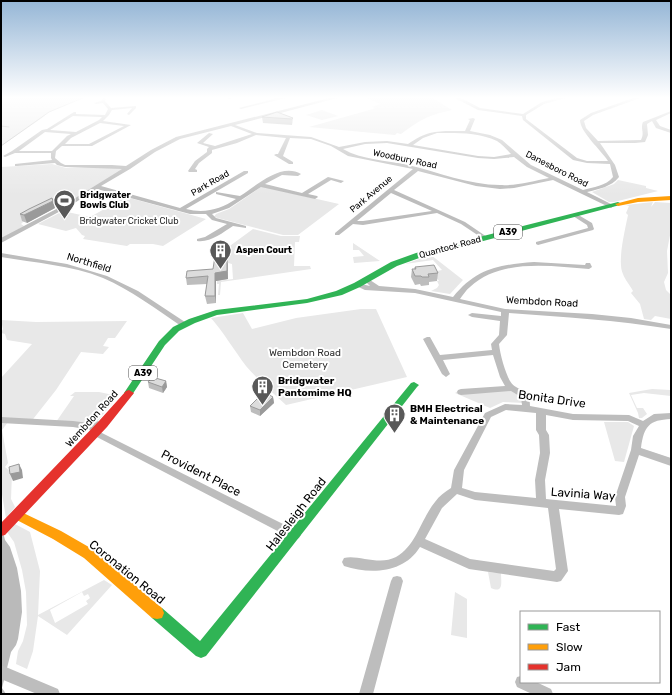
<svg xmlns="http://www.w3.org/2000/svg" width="672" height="695" viewBox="0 0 672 695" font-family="Rubik,sans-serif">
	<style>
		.green { fill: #e8e8e8; fill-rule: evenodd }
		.water { fill: #bababa }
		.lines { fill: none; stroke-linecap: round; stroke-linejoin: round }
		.stream { stroke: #bababa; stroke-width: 1 }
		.street { fill: #bdbdbd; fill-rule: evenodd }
		.fast { fill: #30b455; fill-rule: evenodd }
		.slow { fill: #ff9f0a; fill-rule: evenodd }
		.jam { fill: #e5322d; fill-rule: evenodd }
		.wall { fill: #bdbdbd }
		.shaded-wall { fill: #9a9a9a }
		.building { fill: #dcdcdc; stroke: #9a9a9a }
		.labels { text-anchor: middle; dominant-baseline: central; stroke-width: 4; stroke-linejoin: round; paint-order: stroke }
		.far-street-label { font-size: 9px; fill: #000; stroke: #fff }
		.far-poi-label { font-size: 9px; font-weight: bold; fill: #000; stroke: #fff; text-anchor: start }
		.far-park-label { font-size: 9px; fill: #2d2d2d; stroke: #fff }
		.shield { fill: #fff; stroke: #4c4c4c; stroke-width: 1 }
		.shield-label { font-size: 9px; font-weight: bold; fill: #000 }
		.street-label { font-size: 10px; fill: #000; stroke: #fff }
		.park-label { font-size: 10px; fill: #2d2d2d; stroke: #fff }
		.poi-label { font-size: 10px; font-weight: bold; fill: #000; stroke: #fff; text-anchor: start }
		.near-street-label { font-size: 12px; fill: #000; stroke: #fff }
	</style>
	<rect width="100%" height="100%" fill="#fff"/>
	<path class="green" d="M1 97H85L49 112 42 118 1 146Z
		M365 97H431L452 110C428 115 420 120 401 134L397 133 395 135 309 127 373 109 375 108 372 107 380 104Z
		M322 110 338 116 322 120 306 115Z
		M52 164 66 168 102 167 124 169 64 205 59 204 23 222 21 224 24 226 1 239V167Z
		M618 180 646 186V188L658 191 614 202H609L592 192 614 184Z
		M261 187H264L339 204 298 235H283L214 217 216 214 229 209Z
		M126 197 206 219 163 246 153 244H130L127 246 83 239 85 236 82 235 76 228 66 231 38 224 63 211 90 217Z
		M653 202 651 207 655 202 671 203V230L667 251 668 273 664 282 666 290 670 294 671 319 655 316 651 320 644 319 640 304 631 293 633 291C630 285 625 280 623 274 617 262 625 230 628 215L626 213 629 206 626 205Z
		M253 229 281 236H300L299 242H295L294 266H310L311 269 221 282 220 295H218L219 284H217V281L233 279 232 264 212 259Z
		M353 243 380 261 354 263 353 257 364 256 359 250H353Z
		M431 255 463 280 450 294 431 291 437 288 439 285 437 281H439L432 272 442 270 433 260 405 264Z
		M361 309H376L407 377 286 405C272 392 258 380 246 366 234 350 224 333 211 318L243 313 252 329 296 318Z
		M1 320 36 322 127 321 115 338H108L103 346 109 347 103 354 81 352 56 390 30 423 8 422 2 430 8 463 5 467 12 473 11 499 15 507 6 518 1 488V378L32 344 7 340 5 334 1 333 3 329Z
		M652 389 670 390 671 396 644 393 631 395 637 408H643L647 414 642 418H639L638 413 629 393Z
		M513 390 521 393 524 403 503 402 490 408 455 393 458 391Z
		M75 392H99L118 396 97 422 90 426 56 422 74 396H70Z
		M604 422H628L634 426 624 462 615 461Z
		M15 524 30 532 40 571 38 615 104 580 112 585 67 635 38 616 33 651 27 669 16 664 18 651 23 641 27 625 26 592 22 570 14 542 7 532ZM82 592 84 596 88 594 90 598 86 601 88 604 55 623 50 610Z
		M488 572 501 573C501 582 504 594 491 588Z
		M455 592 467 599V638L451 635Z"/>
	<path class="water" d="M1 511 2 520 1 524 5 540 10 547 17 568 21 591 22 612 18 639 16 645 11 652 2 688 6 694H1Z"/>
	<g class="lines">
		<path class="stream" d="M78 97H83
			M1 126 9 127
			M1 146 49 112 85 97"/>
		<path class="street" d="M104 97H106L105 101 111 108 136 106V108L129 115 127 114 132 108 112 110 109 115 103 121 131 125 92 146H62L56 151 55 158 61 163 65 165H112L126 166 151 150 176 137 333 97H341L235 125 257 133 311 137 339 147 365 142 387 141 408 144C429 129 441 131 465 131L470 120 468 119 473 118 475 119 470 131 490 135 502 140 531 165 583 190C593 187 606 186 613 177L610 164 587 163 573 160 523 120 522 116 478 110 453 97H459L480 108 523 114 542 102 561 97H569L544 104 526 115V119L577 158 587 161H608C601 150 580 132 580 120L591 113 636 97H643L593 115 584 121 586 128 598 141 641 140C645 132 640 129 643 122L671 111V113L656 120 660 126 671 130V133L656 128 652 121 647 124 648 135 645 142 635 143H600L615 165 619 177C611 187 599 189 587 192L613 205 614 206 611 208 553 180 514 188 500 189 476 186 418 171 394 190 465 222 487 237 488 238 485 240 461 224 437 213 363 225 353 224 339 235H335V233L413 169 348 156 331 146 311 139 290 138 283 156 293 162V164H289L274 155 276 154H278L286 138 256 135 237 143 212 150V153L199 163 195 169 197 170V172H189L188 171 195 161 207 152V149L209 147 197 143 209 133 213 134 203 143 215 146 252 134 231 126 180 139 155 152 130 169 101 186 180 208 244 171H248V173L186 209C205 214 221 209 236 199L216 194V192L240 196C256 186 281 162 301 174L298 176 282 175 265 184 302 193 328 177 344 181 341 183 331 180 308 194 317 196 318 197 315 199 261 187 229 208 212 214 216 218 246 226V228L233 226C222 233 210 243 197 241V239L205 237 227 224 212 220 206 214H190L97 189 68 207 1 243V238L64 205 122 169 65 167 57 165 55 163 17 166H15V164L52 160 51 158V153H15L5 157 3 156 12 151 42 130 47 129 74 112H76V114L105 115 108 109 103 103 96 104 94 103 101 101ZM73 116 102 117 99 120 76 132 50 130ZM100 123 124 126 89 144H65L71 138ZM45 132 71 134 67 136 52 151H19ZM437 133C457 133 478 132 497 141 502 144 507 150 511 154L494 157 478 156 413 145 423 138ZM387 143 478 158 494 159 514 157 527 167 549 178C533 181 516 186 500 185 469 185 438 172 408 165 386 160 362 160 343 149L365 144ZM391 193 432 211 363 221H357Z
			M226 97H230L231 98 229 99Z
			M271 97H290L241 109 239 108 274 99Z
			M575 213 592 223 594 229 593 230 538 245 536 244V242L588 228 587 225 573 216 572 215Z
			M1 253 67 264 107 276 138 291 188 324 187 326H181C156 309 131 290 103 278 71 265 35 263 1 257Z
			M534 262 585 265 586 263H590L592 267 589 269C551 266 501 258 470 287 466 290 463 295 460 299L505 309 592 314 631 318 671 325V329C616 320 564 317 509 313L507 335 499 344C500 354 505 372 510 381 518 394 530 384 530 406L573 414 629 415 643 421 654 414 671 413V419C649 420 644 426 641 448L671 458V466L639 455 625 497 626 506 623 514 619 515 559 509 568 571 561 581 557 582 469 569 420 547C404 573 371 575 344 566L342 562 344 558C357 554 379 566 396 557 416 546 421 519 435 502 439 496 445 492 451 488L454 470 485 413 505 404 522 405 521 397 511 391 461 395 458 394 457 392 458 390 461 389 505 386 500 377 493 355 443 360 450 374 446 377 442 374 423 339 427 337H430L440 355 492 350 491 344 499 335 500 321 472 317 468 315 472 313 501 316V312L415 293 365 290 354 285 357 283 370 286 364 280 367 278 379 286 415 289 453 297C477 268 498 265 534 262ZM506 410 536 413V430L539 435 540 453 535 480 536 498 475 492 462 488 464 470 491 417ZM546 415 573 420 628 421 639 426 633 436 631 450 615 497 616 506 546 499 545 480 550 453 549 435 546 430ZM457 494 475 500 548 508 556 569 554 571 470 559 425 539 442 508Z
			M1 417 73 421 89 423 94 421 106 422 108 424 106 426 96 427 91 430 73 427 1 423Z
			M96 430 299 532 301 535 299 538 295 540 291 538 93 435 91 433 93 431Z
			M397 576 401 577 403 581 373 694H359L391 581 393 577Z
			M1 665 58 689 60 694H37L1 679Z
			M521 676V682H536L551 689 553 694H532L517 687 515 682 517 677Z"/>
		<path class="fast" d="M618 202 620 203V205L422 257 397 266 360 287 342 295 307 303 217 315 195 323 179 331 165 345 132 395H126L124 393 159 341 173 327 189 319 216 310 307 299 336 291 354 283 391 262 416 253Z
			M414 382 419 385 417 387 206 656 201 658 196 656 152 618 150 613 152 608 157 607 162 608 200 641 411 383Z"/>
		<path class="slow" d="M671 196V200L638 202 618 206 615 204 638 198Z
			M17 510 61 531 94 550 162 608 164 613 162 618 157 619 152 618 84 558 53 539 13 518 11 515 13 512Z"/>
		<path class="jam" d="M129 390 134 393 107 427 5 535 1 536V523L99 421 126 391Z"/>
	</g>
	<path class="wall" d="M262 117 293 118 292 125 263 123Z
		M55 208 27 223 22 221 20 214Z
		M228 263V279L216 281V303L207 304 205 296 207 284 187 285 186 278 213 269Z
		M415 267 438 273 437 281 429 282V285L421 286 420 284 415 285 411 277 412 269H414Z
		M166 381 167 387 163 393 149 388 148 382Z
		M273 397 274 403 260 416 251 412 250 406Z"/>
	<path class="shaded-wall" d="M53 201 55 208 27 223 24 215Z
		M227 256 228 279 216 281V303L215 296V273Z
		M166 381 167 387 163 393 162 387Z
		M273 397 274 403 260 416V410Z
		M19 464 22 470 23 478 13 481 10 474Z"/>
	<path class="building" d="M277 112 293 118 292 119 262 117Z
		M52 198 53 201 24 215 20 214 29 209Z
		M215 256H227V271L215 273V296H205L208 276 186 278 187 271 213 269Z
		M434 265 438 273 428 274 429 277H422L421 276H415L412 269H416L415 267Z
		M152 377 166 381 162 387 148 382Z
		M264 392 273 397 260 410 250 406Z
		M19 464 20 472 10 474 9 467Z"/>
	<linearGradient id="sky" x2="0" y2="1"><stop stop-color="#95b6d6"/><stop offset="0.5" stop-color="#fff"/><stop offset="1" stop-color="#fff" stop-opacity="0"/></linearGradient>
	<rect width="672" height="195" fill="url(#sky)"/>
	<defs>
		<symbol id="stadium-pin" viewBox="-11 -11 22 30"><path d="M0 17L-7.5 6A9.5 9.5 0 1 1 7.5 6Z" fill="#595959" stroke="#fff"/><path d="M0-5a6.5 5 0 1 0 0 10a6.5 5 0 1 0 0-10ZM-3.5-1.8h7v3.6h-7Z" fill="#fff"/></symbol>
		<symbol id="building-pin" viewBox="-11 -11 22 30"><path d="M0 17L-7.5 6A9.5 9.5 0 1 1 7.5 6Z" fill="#595959" stroke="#fff"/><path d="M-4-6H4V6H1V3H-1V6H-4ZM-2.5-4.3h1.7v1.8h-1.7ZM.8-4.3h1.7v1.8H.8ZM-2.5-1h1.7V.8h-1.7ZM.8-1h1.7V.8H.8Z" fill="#fff"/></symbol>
	</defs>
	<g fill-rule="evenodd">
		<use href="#stadium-pin" x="52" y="188" width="25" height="34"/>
		<use href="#building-pin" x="208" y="238" width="25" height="34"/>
		<use href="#building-pin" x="250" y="374" width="25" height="34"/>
		<use href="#building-pin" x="382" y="402" width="25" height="34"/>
	</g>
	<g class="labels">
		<g class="far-street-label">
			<text transform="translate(405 159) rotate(12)">Woodbury Road</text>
			<text transform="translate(557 169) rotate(27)">Danesboro Road</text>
			<text transform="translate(210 183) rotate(-30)">Park Road</text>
			<text transform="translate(371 194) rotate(-40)">Park Avenue</text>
			<text transform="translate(450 247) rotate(-15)">Quantock Road</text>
		</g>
		<g class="far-poi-label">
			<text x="80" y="195">Bridgwater<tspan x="80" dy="10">Bowls Club</tspan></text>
			<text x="236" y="250">Aspen Court</text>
		</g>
		<g class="far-park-label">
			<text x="129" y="221">Bridgwater Cricket Club</text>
		</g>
		<g class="shield">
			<rect x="494" y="225" width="28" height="14" rx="3"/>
			<rect x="129" y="366" width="28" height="14" rx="3"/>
		</g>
		<g class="shield-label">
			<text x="508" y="232">A39</text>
			<text x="143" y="373">A39</text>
		</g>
		<g class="street-label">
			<text transform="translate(89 263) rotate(17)">Northfield</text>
			<text transform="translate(542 302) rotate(3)">Wembdon Road</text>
			<text transform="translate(92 419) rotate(-48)">Wembdon Road</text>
		</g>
		<g class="park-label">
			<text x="305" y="353">Wembdon Road<tspan x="305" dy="12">Cemetery</tspan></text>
		</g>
		<g class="poi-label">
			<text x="278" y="381">Bridgwater<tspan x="278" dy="12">Pantomime HQ</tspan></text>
			<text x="410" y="409">BMH Electrical<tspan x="410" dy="12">&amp; Maintenance</tspan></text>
		</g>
		<g class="near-street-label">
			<text transform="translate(552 399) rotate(8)">Bonita Drive</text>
			<text transform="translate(201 473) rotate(27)">Provident Place</text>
			<text transform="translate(583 494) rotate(4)">Lavinia Way</text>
			<text transform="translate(296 514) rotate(-52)">Halesleigh Road</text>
			<text transform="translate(127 572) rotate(39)">Coronation Road</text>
		</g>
	</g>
	<rect width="672" height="695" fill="none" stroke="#000000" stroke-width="4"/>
	<rect x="520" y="611" width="140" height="72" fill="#ffffff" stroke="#999999"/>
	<rect x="528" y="624" width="20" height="6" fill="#30b455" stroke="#999999"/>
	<text x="556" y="631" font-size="12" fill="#000000">Fast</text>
	<rect x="528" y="644" width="20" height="6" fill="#ff9f0a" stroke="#999999"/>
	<text x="556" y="651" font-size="12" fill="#000000">Slow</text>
	<rect x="528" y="664" width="20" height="6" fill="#e5322d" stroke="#999999"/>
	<text x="556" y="671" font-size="12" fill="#000000">Jam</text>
</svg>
